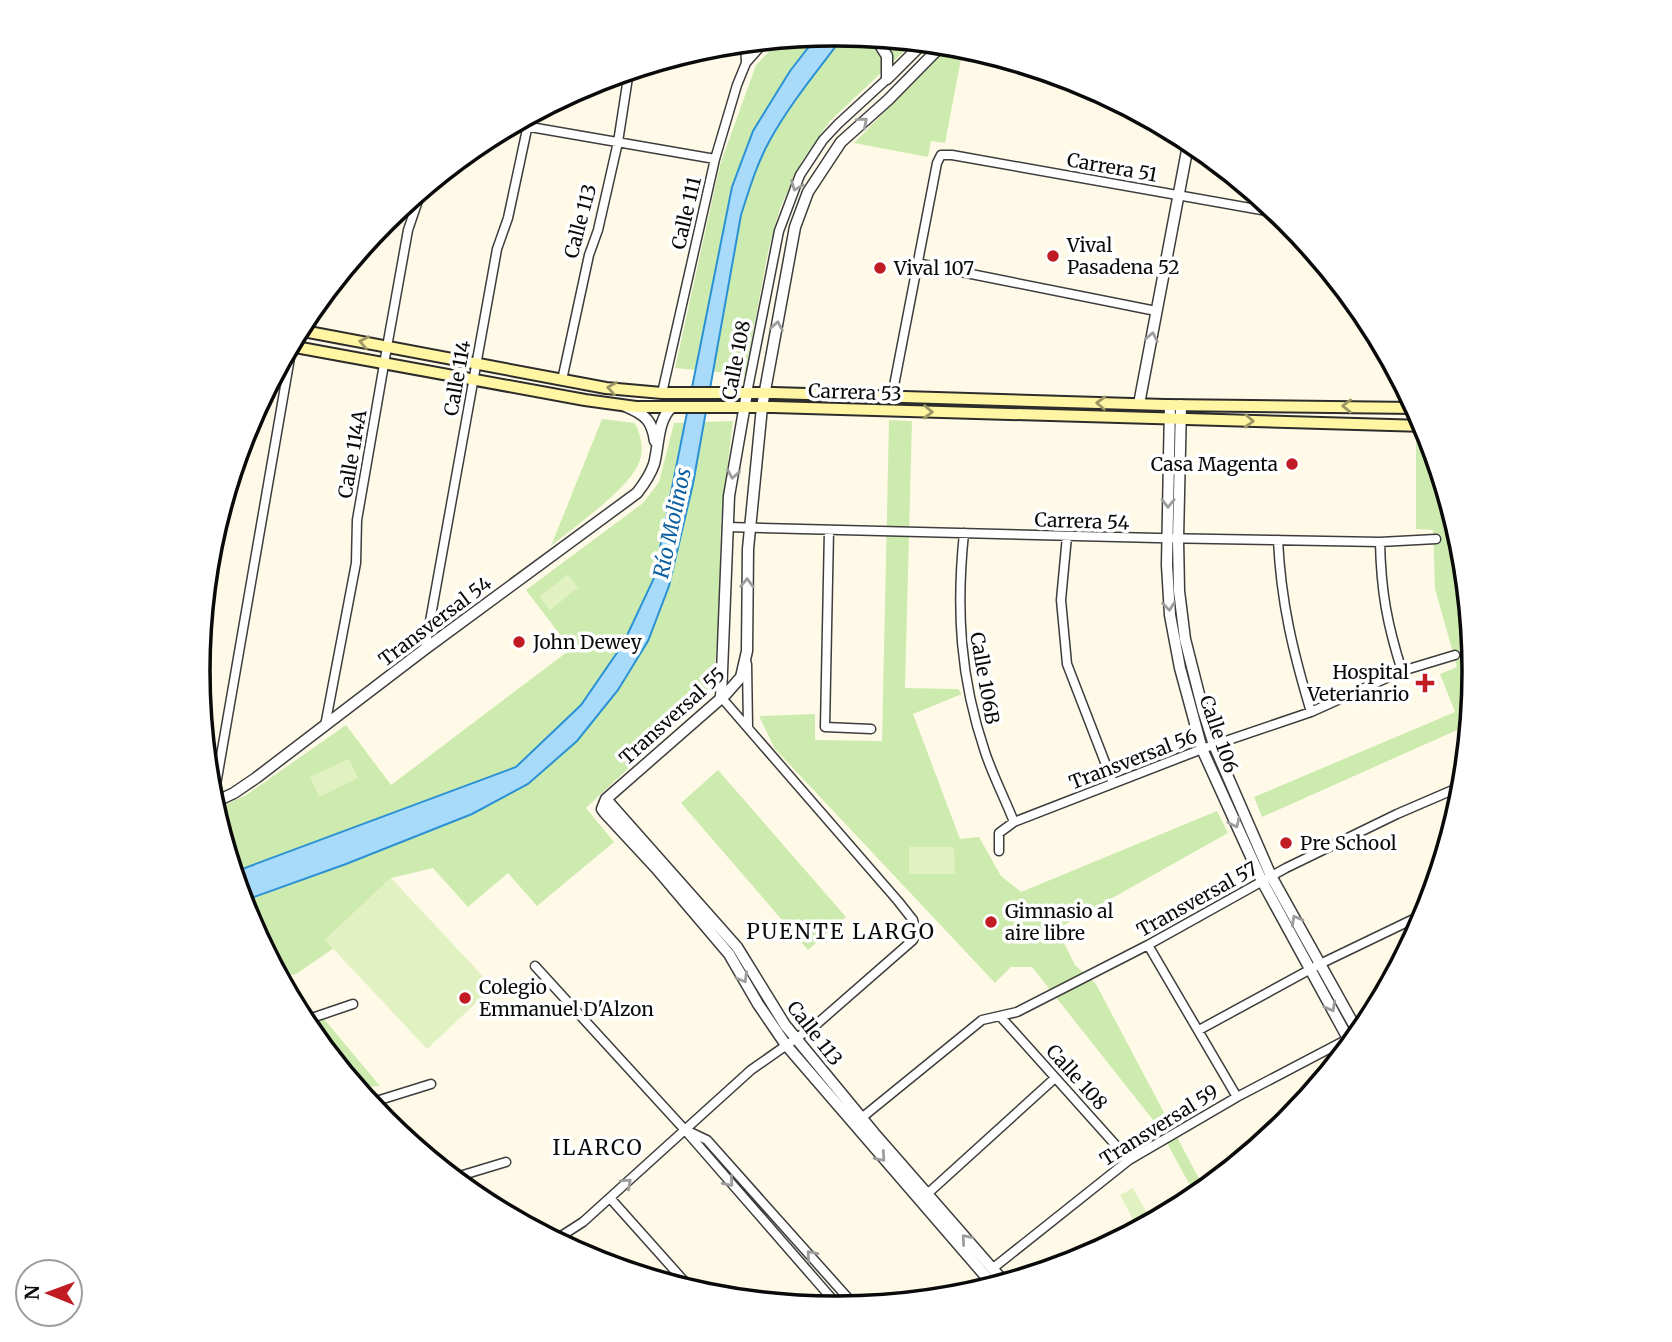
<svg xmlns="http://www.w3.org/2000/svg" width="1672" height="1342" viewBox="0 0 1672 1342" font-family="Merriweather,serif">
	<style>
		.green { fill: #ceebaf }
		.pitch { fill: #e1f1c1 }
		.water { fill: #a8dbfa; stroke: #2b91d5; stroke-width: 2 }
		.lines { fill: none; stroke-linecap: round; stroke-linejoin: round }
		.minor-casing { stroke: #3d3d3d; stroke-width: 11 }
		.tertiary-casing { stroke: #3d3d3d; stroke-width: 13 }
		.secondary-casing { stroke: #2c2c2c; stroke-width: 14 }
		.minor { stroke: #fff; stroke-width: 8 }
		.tertiary { stroke: #fff; stroke-width: 10 }
		.secondary { stroke: #fff5a2; stroke-width: 10 }
		.oneway { stroke: #9d9d9d }
		.oneway2 { stroke: #9d9765 }
		.poi-dot { fill: #c11b23; stroke: #fff; stroke-width: 2.5 }
		.labels { text-anchor: middle; dominant-baseline: central; stroke-width: 7; stroke-linejoin: round; paint-order: stroke }
		.street-label { font-size: 19px; fill: #0a0a0a; stroke: #fff }
		.poi-label { font-size: 19px; fill: #0a0a0a; stroke: #fff; text-anchor: start }
		.water-label { font-size: 21px; font-style: italic; fill: #0e60a1; stroke: #fff }
		.neighbourhood-label { font-size: 21px; letter-spacing: 2px; fill: #0a0a0a; stroke: #fff }
		.rim { fill: none; stroke: #0a0a0a; stroke-width: 3.5 }
	</style>
	<rect width="100%" height="100%" fill="#fffae7"/>
	<path class="green" d="M836 33 915 41 830 121 802 161 780 208 768 252 745 375 675 368 720 165 756 65 781 39Z
		M947 48 963 49 945 143 931 141 928 157 854 143Z
		M602 419 635 423C641 435 645 452 638 465 626 491 575 526 551 546Z
		M889 420 912 421 905 688 958 689 962 694 913 714 960 839 979 837 1001 876 1021 892 1217 811 1228 833 1057 929 1075 965 1096 984 1205 1190 1196 1196 1157 1125 1032 967H1011L995 983 775 749 759 716 815 714V740L882 741Z
		M733 421 721 519 719 614 713 689 586 808 614 842 537 906 508 873 468 907 433 868 391 878 325 940 334 948 296 974 280 978 247 915 215 810 246 795 346 725 391 785 571 649 526 590 643 503 659 482 674 423Z
		M1416 437H1428L1462 547 1474 671 1468 734 1464 727 1262 817 1254 797 1455 712 1440 674 1457 667 1435 589 1433 530 1416 529Z
		M718 770 846 917 808 950 681 803Z
		M324 1019 380 1086 367 1087 362 1094 306 1025Z"/>
	<path class="pitch" d="M568 574 578 588 550 610 539 597Z
		M349 759 358 778 319 797 310 777Z
		M909 847H954L955 874H909Z
		M391 878 493 987 427 1049 325 940Z
		M1133 1188 1150 1219 1137 1227 1120 1195Z"/>
	<path class="water" d="M836 33 845 34C819 69 791 102 770 140 757 163 749 190 741 215L693 484 669 586 648 641 618 690 577 741 528 784 472 814 346 864 243 901 234 872 516 767 581 705 623 644 654 578 732 187 753 131 790 71 818 35Z"/>
	<g class="lines">
		<defs>
			<path id="minor" d="M746 63 766 40
				M513 124 715 159
				M916 263 1156 311
				M562 380 589 255 598 230 618 142 629 71
				M662 393 715 159 737 85 746 63 745 42
				M747 393 779 231 800 175 823 140 838 124 887 79
				M892 396 937 163 941 155H952L1278 213
				M727 527 1157 538 1380 542 1436 539
				M829 530 825 727 871 729
				M964 533C956 610 960 678 985 752 993 776 1005 799 1014 822
				M1067 536 1061 600 1067 664 1113 783
				M1278 540C1281 603 1293 652 1311 712
				M1380 542C1381 591 1387 624 1402 671
				M425 649 497 249 508 218 530 115
				M747 664 748 727
				M325 726 356 563 357 520 387 347 408 230 422 189
				M213 802 292 346
				M999 851V833L1014 822 1202 749 1311 712 1402 671 1455 655
				M1148 945 1237 1097
				M535 966 685 1130 840 1308
				M1000 1016 1129 1160
				M303 1021 353 1004
				M1199 1030 1320 964 1426 913
				M370 1103 431 1084
				M859 1120 982 1020 1017 1012 1148 945 1286 868 1397 814 1462 786
				M688 1131 707 1140 856 1307
				M453 1178 506 1162
				M925 1196 1055 1078
				M610 1198 693 1291
				M555 1240 583 1222 751 1070 818 1023 913 940 916 933 913 920 898 901 721 697
				M992 1269 1129 1160 1237 1097 1359 1033"/>
			<path id="tertiary" d="M875 37 887 56V79
				M887 79 924 42
				M1139 404 1189 140
				M1170 405 1167 565 1170 615 1180 668 1202 749 1262 881 1351 1044
				M1181 405 1178 539 1179 591 1185 639 1203 710 1214 745 1271 876 1359 1034
				M627 407C646 415 652 421 655 441
				M721 697 729 496 747 393
				M606 799 726 694 741 677 747 651 748 549 762 407 795 227 808 192 841 142 888 100 943 44
				M606 799 602 809 605 813 656 868 729 954 758 1004 786 1045 994 1286
				M606 799 737 947 785 1025 874 1133 1005 1283
				M213 803 234 793 256 778 425 649 637 493C644 484 650 476 654 464 659 446 657 420 672 407"/>
			<path id="secondary" d="M298 330 606 388 662 393H774L1165 405 1415 408
				M290 346 585 400 636 407H773L1425 426"/>
		</defs>
		<use href="#minor" class="minor-casing"/>
		<use href="#tertiary" class="tertiary-casing"/>
		<use href="#secondary" class="secondary-casing"/>
		<use href="#minor" class="minor"/>
		<use href="#tertiary" class="tertiary"/>
		<use href="#secondary" class="secondary"/>
	</g>
	<defs><path id="oneway-chevron" d="M-2-3.5L2.5 0L-2 3.5" fill="none" stroke-width="1.6" stroke-linecap="round" stroke-linejoin="round" transform="scale(1.75)"/></defs>
	<g class="oneway">
		<use href="#oneway-chevron" transform="translate(863 122) rotate(-41)"/>
		<use href="#oneway-chevron" transform="translate(796 186) rotate(111)"/>
		<use href="#oneway-chevron" transform="translate(777 326) rotate(-80)"/>
		<use href="#oneway-chevron" transform="translate(1152 337) rotate(-79)"/>
		<use href="#oneway-chevron" transform="translate(733 474) rotate(100)"/>
		<use href="#oneway-chevron" transform="translate(1168 503) rotate(91)"/>
		<use href="#oneway-chevron" transform="translate(747 583) rotate(-89)"/>
		<use href="#oneway-chevron" transform="translate(1169 606) rotate(84)"/>
		<use href="#oneway-chevron" transform="translate(1235 823) rotate(65)"/>
		<use href="#oneway-chevron" transform="translate(1296 920) rotate(-119)"/>
		<use href="#oneway-chevron" transform="translate(743 978) rotate(60)"/>
		<use href="#oneway-chevron" transform="translate(1331 1007) rotate(61)"/>
		<use href="#oneway-chevron" transform="translate(881 1157) rotate(49)"/>
		<use href="#oneway-chevron" transform="translate(729 1182) rotate(49)"/>
		<use href="#oneway-chevron" transform="translate(627 1183) rotate(-42)"/>
		<use href="#oneway-chevron" transform="translate(966 1239) rotate(-131)"/>
		<use href="#oneway-chevron" transform="translate(811 1255) rotate(-131)"/>
	</g>
	<g class="oneway2">
		<use href="#oneway-chevron" transform="translate(364 342) rotate(-169)"/>
		<use href="#oneway-chevron" transform="translate(612 388) rotate(-170)"/>
		<use href="#oneway-chevron" transform="translate(1101 403) rotate(-178)"/>
		<use href="#oneway-chevron" transform="translate(1347 406) rotate(-179)"/>
		<use href="#oneway-chevron" transform="translate(928 412) rotate(2)"/>
		<use href="#oneway-chevron" transform="translate(1249 421) rotate(2)"/>
	</g>
	<g class="poi-dot">
		<circle cx="1053" cy="256" r="7"/>
		<circle cx="880" cy="268" r="7"/>
		<circle cx="1292" cy="464" r="7"/>
		<circle cx="519" cy="642" r="7"/>
		<path d="M1421.5 672.5h7v7h7v7h-7v7h-7v-7h-7v-7h7z"/>
		<circle cx="1286" cy="843" r="7"/>
		<circle cx="991" cy="922" r="7"/>
		<circle cx="465" cy="998" r="7"/>
	</g>
	<g class="labels">
		<g class="street-label">
			<text transform="translate(1112 167) rotate(10)">Carrera 51</text>
			<text transform="translate(686 213) rotate(-77)">Calle 111</text>
			<text transform="translate(580 221) rotate(-75)">Calle 113</text>
			<text transform="translate(736 360) rotate(-79)">Calle 108</text>
			<text transform="translate(457 378) rotate(-80)">Calle 114</text>
			<text transform="translate(855 392) rotate(2)">Carrera 53</text>
			<text transform="translate(352 454) rotate(-80)">Calle 114A</text>
			<text transform="translate(1082 521) rotate(2)">Carrera 54</text>
			<text transform="translate(435 621) rotate(-37)">Transversal 54</text>
			<text transform="translate(985 678) rotate(80)">Calle 106B</text>
			<text transform="translate(672 716) rotate(-42)">Transversal 55</text>
			<text transform="translate(1219 734) rotate(71)">Calle 106</text>
			<text transform="translate(1133 759) rotate(-21)">Transversal 56</text>
			<text transform="translate(1197 899) rotate(-29)">Transversal 57</text>
			<text transform="translate(815 1033) rotate(52)">Calle 113</text>
			<text transform="translate(1077 1077) rotate(48)">Calle 108</text>
			<text transform="translate(1159 1125) rotate(-32)">Transversal 59</text>
		</g>
		<g class="poi-label">
			<text x="1067" y="245">Vival<tspan x="1067" dy="22">Pasadena 52</tspan></text>
			<text x="894" y="268">Vival 107</text>
			<text x="1278" y="464" text-anchor="end">Casa Magenta</text>
			<text x="533" y="642">John Dewey</text>
			<text x="1409" y="672" text-anchor="end">Hospital<tspan x="1409" dy="22">Veterianrio</tspan></text>
			<text x="1300" y="843">Pre School</text>
			<text x="1005" y="911">Gimnasio al<tspan x="1005" dy="22">aire libre</tspan></text>
			<text x="479" y="987">Colegio<tspan x="479" dy="22">Emmanuel D'Alzon</tspan></text>
		</g>
		<g class="water-label">
			<text transform="translate(672 523) rotate(-78)">Río Molinos</text>
		</g>
		<g class="neighbourhood-label">
			<text x="841" y="931">PUENTE LARGO</text>
			<text x="598" y="1147">ILARCO</text>
		</g>
	</g>
	<path d="M0 0H1672V1342H0ZM835 46H837A625 625 0 0 1 1462 671V671A625 625 0 0 1 837 1296H835A625 625 0 0 1 210 671V671A625 625 0 0 1 835 46Z" fill="#fff" fill-rule="evenodd"/>
	<path class="rim" d="M835 46H837A625 625 0 0 1 1462 671V671A625 625 0 0 1 837 1296H835A625 625 0 0 1 210 671V671A625 625 0 0 1 835 46Z"/>
	<g transform="translate(49 1293) rotate(271)"><circle r="33" fill="#ffffff" stroke="#9d9d9d" stroke-width="2"/>
	<path d="M0-5L12 26L0 18L-12 26Z" fill="#c11b23"/>
	<text y="-10" font-size="19" font-weight="bold" text-anchor="middle" fill="#0a0a0a">N</text>
	</g>
</svg>
